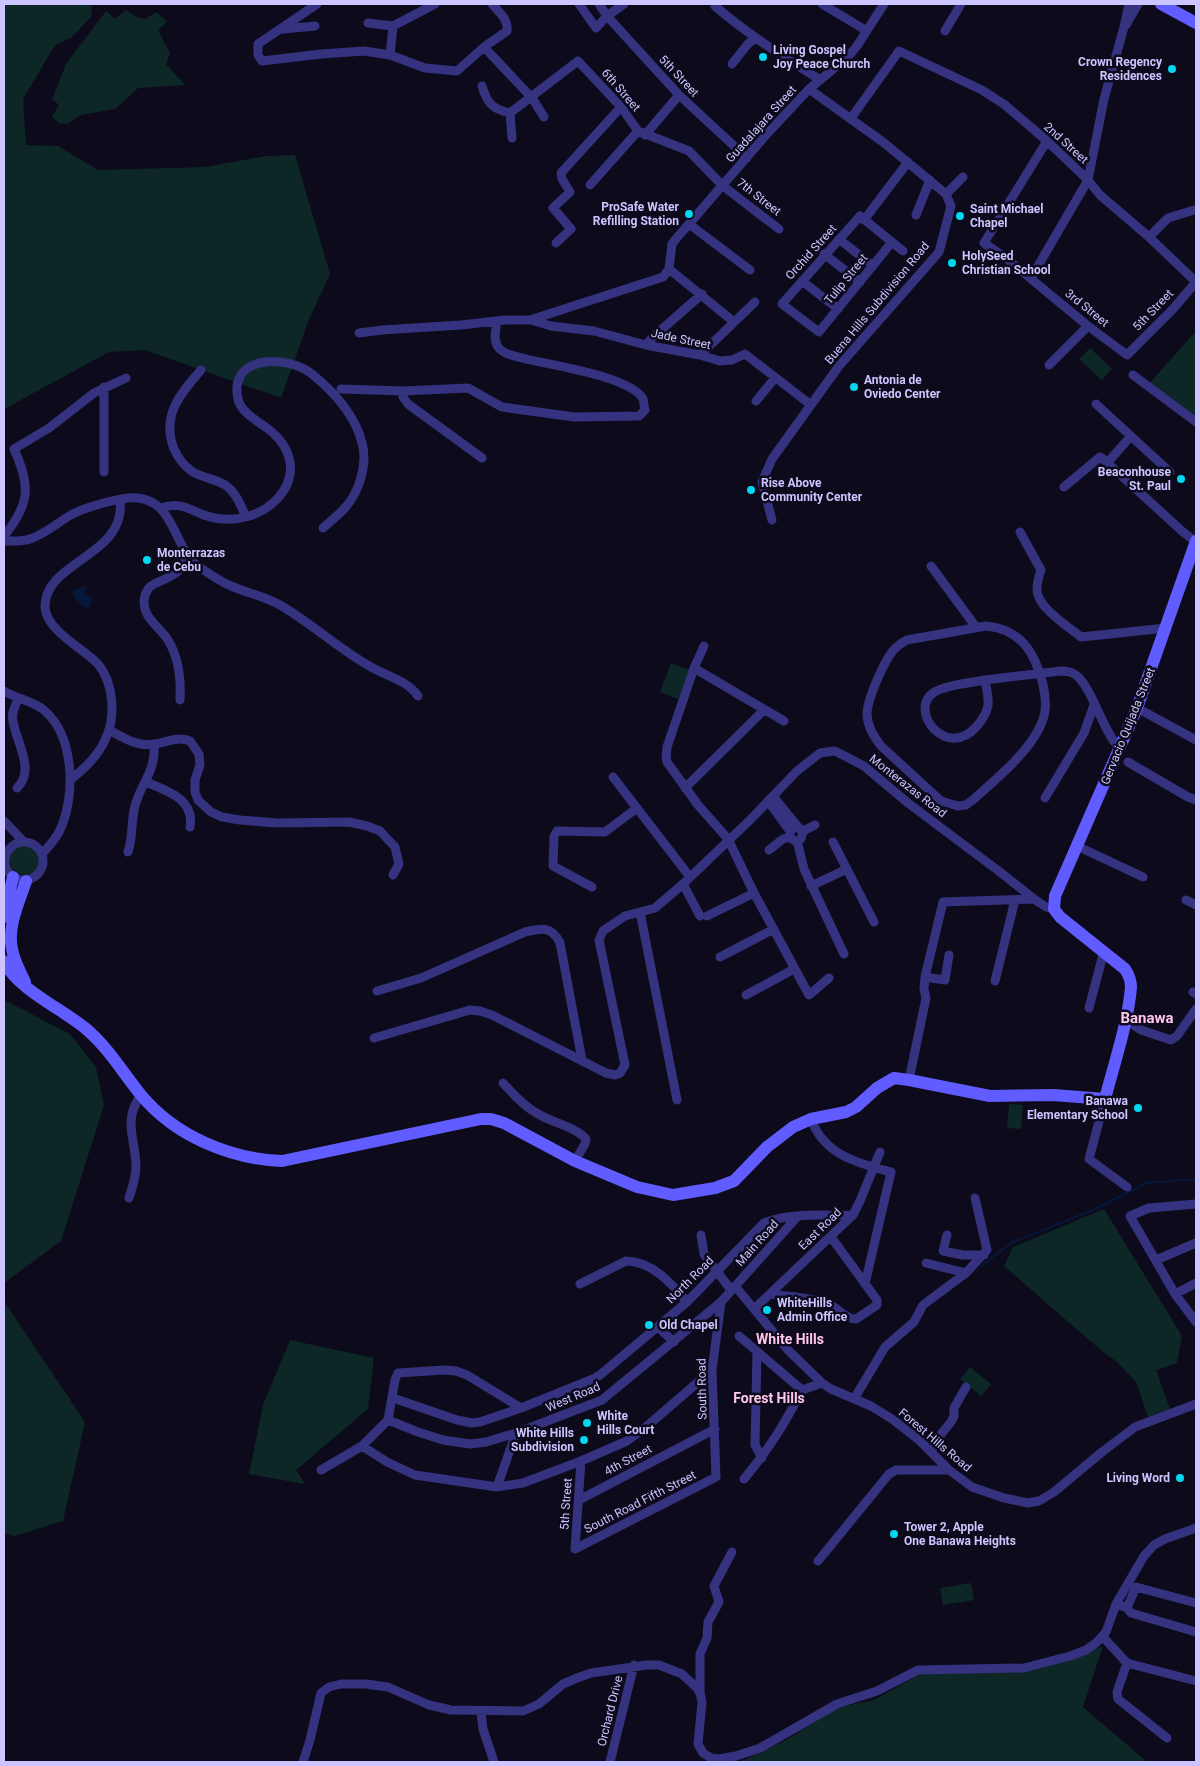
<svg xmlns="http://www.w3.org/2000/svg" width="1200" height="1766" viewBox="0 0 1200 1766" font-family="Roboto,sans-serif">
	<style>
		.green { fill: #0d2726 }
		.water { fill: #06183a }
		.lines { fill: none; stroke-linecap: round; stroke-linejoin: round }
		.stream { stroke: #06183a; stroke-width: 2 }
		.street { stroke: #35327f; stroke-width: 9 }
		.secondary { stroke: #615cff; stroke-width: 12 }
		.poi-dot { fill: #00d7f0; stroke: #0d0a1c; stroke-width: 2 }
		.labels { text-anchor: middle; dominant-baseline: central; stroke-width: 5; stroke-linejoin: round; paint-order: stroke }
		.poi-label { font-size: 12px; font-weight: bold; fill: #ccc5ff; stroke: #0d0a1c; text-anchor: start }
		.street-label { font-size: 12px; fill: #ccc5ff; stroke: #0d0a1c }
		.neighbourhood-label { font-size: 14px; font-weight: bold; fill: #ffc7eb; stroke: #0d0a1c }
		.quarter-label { font-size: 15px; font-weight: bold; fill: #ffc7eb; stroke: #0d0a1c }
	</style>
	<rect width="100%" height="100%" fill="#0d0a1c"/>
	<path class="green" d="M4 4H92L91 17 71 38 55 45 23 99 26 145 58 146 98 170 205 167 266 156 295 155 330 274 309 319 281 398 145 350 109 352 4 409Z
		M126 10 136 17 145 19 157 12 167 22 158 30 170 53 166 64 185 85 138 88 115 109 81 115 67 124 59 123 52 117 59 105 52 99 66 64 106 11 115 19Z
		M1196 331V420L1148 385Z
		M1090 348 1112 369 1102 380 1079 359Z
		M671 663 689 670 678 699 660 692Z
		M10 860a15 15 0 1 1 30 0a15 15 0 1 1-30 0Z
		M4 1000 70 1034 96 1067 104 1105 61 1241 4 1283Z
		M1009 1104 1023 1105 1021 1129 1007 1128Z
		M1104 1209 1182 1336 1177 1363 1156 1370 1170 1409 1148 1417 1136 1382 1116 1361 1103 1352 1004 1266 1013 1247Z
		M4 1301 85 1422 63 1521 14 1536 4 1533Z
		M290 1340 374 1358 368 1409 296 1470 305 1484 249 1474 263 1405Z
		M970 1367 991 1384 981 1396 960 1379Z
		M971 1583 974 1600 943 1605 940 1588Z
		M1103 1646 1083 1707 1145 1760 1144 1762H740L786 1740 834 1710 853 1704 872 1701 924 1672H1023L1045 1667Z"/>
	<path class="water" d="M83 586 86 587 84 593 93 598 89 609 81 605 72 594 74 591Z"/>
	<g class="lines">
		<path class="stream" d="M981 1266 1011 1243 1100 1207 1146 1183 1196 1179"/>
		<path class="street" d="M317 4 258 44V55L262 61 321 54 364 51 390 55 425 68 457 71 484 47 507 31C509 20 499 12 492 4
			M579 4 596 28 607 16 624 4
			M599 4 607 16 679 95 747 158
			M822 4 867 31
			M715 6C747 34 783 57 819 79
			M368 23 393 26 435 4
			M1126 25 1138 4
			M283 29 315 26
			M945 31 961 4
			M484 47 532 98 544 117
			M390 55 393 26
			M732 64 747 45 755 38
			M482 86C487 103 492 109 510 113L578 61 621 107 638 131 689 151 723 186 779 229
			M510 113 512 138
			M854 114 899 51 982 90 1005 105 1047 141 1088 180 1100 195 1149 237 1196 282
			M645 135 679 95
			M1047 141 984 243 1006 258 1088 326 1127 355 1173 309 1196 282
			M590 185 638 131
			M946 194 963 177
			M916 215 930 180
			M864 220 908 162
			M689 224 750 270
			M1149 237 1168 218 1194 210
			M839 239 873 266
			M892 242 819 332 782 304 860 216 903 251
			M556 243 571 229 553 208 570 192 562 179 561 173 621 107
			M824 254 860 282
			M669 269 672 244 675 240 766 135 809 89 848 57 857 46 884 4
			M669 269 734 322
			M1031 278 1088 180 1104 99 1124 27 1129 4
			M802 281 838 309
			M531 320 551 326 594 331 646 345 700 355 720 361 732 360 745 354 811 405
			M359 333 382 330 461 325 505 320H530L663 277 669 269
			M646 345 653 337 702 294
			M700 355 755 302
			M1049 365 1088 326
			M201 370C180 394 161 416 174 449 178 458 184 466 193 472 203 478 216 479 225 485 236 492 241 506 246 517
			M1133 375 1196 422
			M104 387V472
			M341 389 403 391 468 388 502 407 574 417 639 416 645 410C644 407 644 402 643 399 631 376 549 365 522 358 514 356 503 354 498 347 493 339 496 330 497 321
			M403 391V397L408 404 482 458
			M756 401 775 378
			M1096 404 1170 472
			M1108 462 1131 436
			M1064 487 1100 457 1102 458 1183 532 1196 542
			M161 508C181 501 189 510 207 516 231 524 260 517 277 499 297 478 294 452 273 433 262 423 241 414 238 399 228 355 287 354 312 374 334 392 355 414 362 443 368 464 359 494 343 510 337 516 330 522 323 528
			M772 520 762 482 772 459 839 366 939 252 951 206 946 194 883 142 809 89
			M1020 532 1041 570C1039 576 1037 583 1037 589 1036 607 1069 627 1081 637L1166 628
			M4 536C30 504 31 486 14 449L49 428 94 393 126 378
			M4 541C12 541 22 542 30 539 45 534 56 524 69 516 82 508 123 496 138 498 175 502 173 547 198 566 208 573 219 581 231 586 247 593 264 596 280 605 311 623 339 649 371 667 387 676 408 681 418 696
			M931 566 976 627
			M986 626C1008 628 1024 638 1034 659 1041 673 1047 694 1045 711 1040 744 997 778 974 799L966 805 958 806 941 801 881 746C874 737 867 726 867 714 867 700 883 664 892 652 896 647 901 643 907 640Z
			M704 646 694 668 667 747 666 758 667 762 698 805 728 839 754 893 809 995 829 978
			M694 668 784 721
			M985 680C989 701 992 708 977 726 947 761 908 711 933 693 944 685 971 683 985 680Z
			M985 680 1061 671C1067 671 1072 672 1076 675 1093 689 1102 730 1120 749
			M4 691C17 699 34 701 45 711 75 738 76 798 59 832 55 840 48 847 42 854
			M180 700C181 681 179 658 168 640 160 627 144 619 144 602 145 572 181 589 186 553
			M1137 708 1196 740
			M109 730C124 738 137 747 155 744 168 742 176 736 190 741L199 754 200 765 195 780V792L198 800 211 812 222 817 240 820 277 823 349 822 367 826 380 831 395 847 399 864 393 875
			M1128 762 1188 797 1196 800
			M613 777 690 877
			M70 780C83 770 98 756 105 740 116 718 114 683 98 664 83 648 45 630 45 606 45 561 127 556 120 500
			M146 782C167 791 195 799 190 827
			M17 788C36 770 16 742 13 721 11 714 15 706 18 699
			M685 788 764 710
			M773 796 799 828
			M1045 798 1084 733 1094 705
			M768 801 790 831V837C794 841 796 842 801 839L803 831 799 828H794L790 831
			M4 821 24 842
			M803 831 815 825
			M797 841 804 869 844 954
			M5 861a19 19 0 1 1 38 0a19 19 0 1 1-38 0Z
			M833 842 874 922
			M1077 846 1143 877
			M769 850 783 839 790 837
			M128 852C133 837 131 821 135 806 141 782 156 773 154 744
			M683 884 700 916
			M811 886 847 869
			M592 887 553 866 554 836 557 831 605 832 637 808
			M1186 900 1196 905
			M640 912 677 1100
			M707 916 754 893
			M949 955 945 980 925 977 943 902 1034 899
			M720 957 774 929
			M995 981 1015 900
			M377 991 421 978 525 932C542 928 552 926 560 943L582 1060
			M1193 992 1196 994
			M746 995 794 969
			M1089 1008 1104 951
			M1125 1019 1141 1030 1171 1040 1177 1036 1196 1009
			M374 1038 470 1010 480 1011 492 1015 606 1073 615 1075 620 1073 625 1065 624 1060 599 940 603 931 625 916 655 908 683 884 750 820 797 771 820 753 835 751 864 766 908 803 1000 872 1034 899 1046 907 1054 909
			M909 1080 926 998 924 989 925 977
			M503 1083C514 1095 526 1108 540 1115 554 1123 575 1127 586 1139L585 1144 575 1161
			M1105 1099 1089 1159 1127 1187
			M811 1119C824 1155 857 1163 891 1172L865 1284
			M129 1198C132 1188 136 1178 136 1167 136 1140 122 1121 141 1095
			M1196 1204 1149 1208 1130 1216 1175 1294 1196 1322
			M701 1235 704 1254 731 1290
			M947 1235 943 1251 963 1255H984
			M1156 1260 1196 1243
			M926 1263 966 1273
			M580 1284 626 1261C652 1261 672 1284 687 1302
			M735 1286 788 1350 822 1383 831 1389 871 1406 892 1419 919 1440 949 1470 972 1487 1004 1498 1028 1503 1039 1501 1054 1492 1102 1452 1135 1427 1196 1404
			M770 1294C790 1297 814 1297 832 1306 840 1310 846 1319 856 1319L877 1305V1300L831 1237
			M1175 1294 1196 1283
			M754 1309 853 1215 860 1201 880 1152
			M658 1327 674 1342
			M739 1336 802 1390
			M757 1352 755 1445 762 1458
			M393 1398 457 1420 472 1423 480 1422 521 1408 593 1379 600 1375 687 1302 764 1223C790 1212 825 1216 853 1215
			M854 1399 885 1347 914 1322 923 1305 966 1273 987 1250 975 1198
			M388 1420 418 1432 443 1440 470 1444 486 1442 516 1433 602 1400 721 1302 797 1217
			M362 1446 387 1462 415 1475 497 1487 523 1483 581 1461 627 1441 646 1427 712 1370
			M931 1452 942 1433 951 1422 954 1416V1408L966 1387
			M321 1470 362 1446 388 1420 395 1380 398 1373 445 1370 456 1371 467 1375 521 1408
			M744 1479C767 1452 786 1422 802 1390L822 1383
			M497 1487 516 1433
			M579 1500 715 1429
			M575 1549 716 1477 712 1370 721 1302
			M575 1549 581 1461
			M818 1561 889 1474 896 1470H949
			M1116 1604 1127 1608 1131 1613 1196 1632
			M1127 1608 1136 1587 1196 1603
			M1103 1637 1127 1663 1196 1681
			M1127 1663 1117 1692 1118 1699 1167 1738
			M700 1693V1654L707 1638 708 1622 719 1602 714 1586 732 1552
			M481 1712 483 1729 494 1762
			M303 1762 310 1740 321 1693 329 1687 341 1684H366L388 1687 429 1705 451 1710 523 1711 539 1704 563 1684 577 1678 591 1673 647 1665H659L682 1674 697 1688 700 1693 702 1702 698 1744 703 1753 711 1758 718 1759 736 1756 760 1748 837 1704 877 1691 918 1670 1024 1668 1070 1656 1086 1650 1096 1643 1106 1632 1116 1604 1144 1556 1154 1545 1165 1539 1196 1528
			M610 1762 634 1665"/>
		<path class="secondary" d="M1161 4 1196 23
			M4 917 13 877
			M4 961C16 988 62 1009 85 1028 108 1047 123 1073 141 1095 175 1136 230 1159 282 1161L481 1119H491L504 1123 575 1161 637 1187 673 1195 715 1188 734 1181 767 1147 793 1127 811 1119 846 1112 856 1107 877 1088 894 1078 909 1080 990 1096 1053 1095 1105 1099C1114 1064 1128 1023 1131 987 1131 980 1129 975 1125 969L1060 917 1054 909 1055 896 1137 708 1196 541
			M25 982C20 971 14 961 12 949 7 927 19 902 26 881"/>
	</g>
	<g class="poi-dot">
		<circle cx="763" cy="57" r="5"/>
		<circle cx="1172" cy="69" r="5"/>
		<circle cx="689" cy="214" r="5"/>
		<circle cx="960" cy="216" r="5"/>
		<circle cx="952" cy="263" r="5"/>
		<circle cx="854" cy="387" r="5"/>
		<circle cx="1181" cy="479" r="5"/>
		<circle cx="751" cy="490" r="5"/>
		<circle cx="147" cy="560" r="5"/>
		<circle cx="1138" cy="1108" r="5"/>
		<circle cx="767" cy="1310" r="5"/>
		<circle cx="649" cy="1325" r="5"/>
		<circle cx="587" cy="1423" r="5"/>
		<circle cx="584" cy="1440" r="5"/>
		<circle cx="1180" cy="1478" r="5"/>
		<circle cx="894" cy="1534" r="5"/>
	</g>
	<g class="labels">
		<g class="poi-label">
			<text x="773" y="50">Living Gospel<tspan x="773" dy="14">Joy Peace Church</tspan></text>
			<text x="1162" y="62" text-anchor="end">Crown Regency<tspan x="1162" dy="14">Residences</tspan></text>
			<text x="679" y="207" text-anchor="end">ProSafe Water<tspan x="679" dy="14">Refilling Station</tspan></text>
			<text x="970" y="209">Saint Michael<tspan x="970" dy="14">Chapel</tspan></text>
			<text x="962" y="256">HolySeed<tspan x="962" dy="14">Christian School</tspan></text>
			<text x="864" y="380">Antonia de<tspan x="864" dy="14">Oviedo Center</tspan></text>
			<text x="1171" y="472" text-anchor="end">Beaconhouse<tspan x="1171" dy="14">St. Paul</tspan></text>
			<text x="761" y="483">Rise Above<tspan x="761" dy="14">Community Center</tspan></text>
			<text x="157" y="553">Monterrazas<tspan x="157" dy="14">de Cebu</tspan></text>
			<text x="1128" y="1101" text-anchor="end">Banawa<tspan x="1128" dy="14">Elementary School</tspan></text>
			<text x="777" y="1303">WhiteHills<tspan x="777" dy="14">Admin Office</tspan></text>
			<text x="659" y="1325">Old Chapel</text>
			<text x="597" y="1416">White<tspan x="597" dy="14">Hills Court</tspan></text>
			<text x="574" y="1433" text-anchor="end">White Hills<tspan x="574" dy="14">Subdivision</tspan></text>
			<text x="1170" y="1478" text-anchor="end">Living Word</text>
			<text x="904" y="1527">Tower 2, Apple<tspan x="904" dy="14">One Banawa Heights</tspan></text>
		</g>
		<g class="street-label">
			<text transform="translate(679 76) rotate(47)">5th Street</text>
			<text transform="translate(621 90) rotate(49)">6th Street</text>
			<text transform="translate(761 124) rotate(-48)">Guadalajara Street</text>
			<text transform="translate(1066 143) rotate(42)">2nd Street</text>
			<text transform="translate(759 197) rotate(38)">7th Street</text>
			<text transform="translate(811 252) rotate(-48)">Orchid Street</text>
			<text transform="translate(846 279) rotate(-51)">Tulip Street</text>
			<text transform="translate(877 303) rotate(-50)">Buena Hills Subdivision Road</text>
			<text transform="translate(1087 308) rotate(39)">3rd Street</text>
			<text transform="translate(1153 310) rotate(-46)">5th Street</text>
			<text transform="translate(681 339) rotate(12)">Jade Street</text>
			<text transform="translate(1128 726) rotate(-68)">Gervacio Quijada Street</text>
			<text transform="translate(908 786) rotate(38)">Monterazas Road</text>
			<text transform="translate(820 1229) rotate(-44)">East Road</text>
			<text transform="translate(757 1243) rotate(-48)">Main Road</text>
			<text transform="translate(690 1280) rotate(-45)">North Road</text>
			<text transform="translate(702 1389) rotate(-91)">South Road</text>
			<text transform="translate(573 1397) rotate(-23)">West Road</text>
			<text transform="translate(935 1440) rotate(40)">Forest Hills Road</text>
			<text transform="translate(628 1460) rotate(-28)">4th Street</text>
			<text transform="translate(640 1502) rotate(-27)">South Road Fifth Street</text>
			<text transform="translate(566 1504) rotate(-86)">5th Street</text>
			<text transform="translate(610 1711) rotate(-76)">Orchard Drive</text>
		</g>
		<g class="neighbourhood-label">
			<text x="790" y="1339">White Hills</text>
			<text x="769" y="1398">Forest Hills</text>
		</g>
		<g class="quarter-label">
			<text x="1147" y="1018">Banawa</text>
		</g>
	</g>
	<rect width="1200" height="1766" fill="none" stroke="#ccc5ff" stroke-width="10"/>
</svg>
